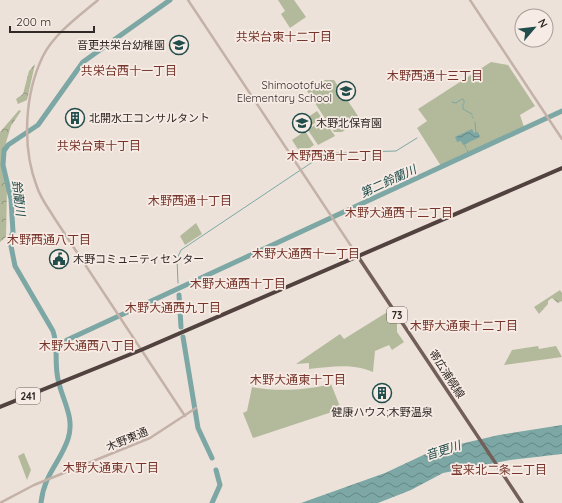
<svg xmlns="http://www.w3.org/2000/svg" width="562" height="503" viewBox="0 0 562 503" font-family="Quicksand,'Noto Sans JP',sans-serif">
	<style>
		.green { fill: #b3ba9b }
		.forest { fill: url(#forest-crowns) }
		.water { fill: url(#water-waves) }
		.lines { fill: none; stroke-linecap: round; stroke-linejoin: round }
		.stream { stroke: #7ca7a4; stroke-width: 1 }
		.river { stroke: #7ca7a4; stroke-width: 5 }
		.minor { stroke: #c4b1a7; stroke-width: 2.5 }
		.major { stroke: #725f59; stroke-width: 3.5 }
		.highway { stroke: #51423f; stroke-width: 4 }
		.labels { text-anchor: middle; dominant-baseline: central; stroke-width: 3.5; stroke-linejoin: round; paint-order: stroke }
		.shield { fill: #f6ece5; stroke: #6c6460; stroke-width: 1 }
		.shield-label { font-size: 10px; font-weight: bold; fill: #312927 }
		.poi-label { font-size: 11px; fill: #312927; stroke: #f6ece5; text-anchor: start }
		.street-label { font-size: 11px; fill: #312927; stroke: #f6ece5 }
		.neighbourhood-label { font-size: 12px; fill: #76342a; stroke: #f6ece5 }
		.water-label { font-size: 12px; font-style: italic; fill: #214d4c; stroke: #f6ece5 }
	</style>
	<defs>
		<pattern id="forest-crowns" width="20" height="18" patternUnits="userSpaceOnUse"><rect width="20" height="18" fill="#b3ba9b"/><path d="M2 6a3 3 0 1 1 6 0M12 15a3 3 0 1 1 6 0" fill="none" stroke="#92977e"/></pattern>
		<pattern id="water-waves" width="16" height="10" patternUnits="userSpaceOnUse"><rect width="16" height="10" fill="#7ca7a4"/><path d="M0 5q4-4 8 0t8 0" fill="none" stroke="#668886"/></pattern>
	</defs>
	<rect width="100%" height="100%" fill="#ede2d9"/>
	<path class="green" d="M278 0H294L306 17 290 28 281 14 285 11Z
		M491 62 508 65 535 106 520 115 524 127 441 166 417 128 427 121 418 109Z
		M325 80H334L360 119 342 132H334L307 91Z
		M317 111 322 118 306 129 301 122Z
		M323 119 335 136 318 145 308 130Z
		M305 131 314 145 301 154 292 140Z
		M196 223 202 234 185 245 180 236Z
		M389 311 397 324V332L404 342 392 350 389 345 375 351 373 372C352 363 331 367 309 369V363L296 364 340 334 344 339Z
		M538 346 539 349 556 346 562 357 504 365 512 350Z
		M331 384 341 409 253 438 243 413 247 411 252 387C277 392 307 390 331 384Z
		M24 453 31 470 27 480 18 456Z"/>
	<path class="forest" d="M35 64 27 100 18 104 16 99 23 94 29 71Z
		M19 110 21 111 11 126 1 159 7 188 6 237 0 242V132Z
		M560 290 562 293V301L558 303 552 298 548 301V304L539 314 534 307Z"/>
	<path class="water" d="M472 129 474 133 478 132 480 137 463 145 461 141 457 142 455 137Z
		M562 425V454L510 460 443 473 411 490 378 503H301L385 473 434 450 499 435Z"/>
	<g class="lines">
		<path class="stream" d="M452 102 456 103 462 99 464 100V103
			M463 104V109L472 114
			M472 116 473 118
			M475 122 476 133
			M464 143 466 148
			M467 150 469 155
			M178 283 177 259 181 250 326 153 396 151 417 138
			M180 287V288"/>
		<path class="river" d="M179 295 181 327
			M183 337 198 428 212 458
			M56 351 67 340 562 111
			M41 503C44 474 60 463 68 439 76 415 59 396 57 373 55 358 58 345 53 331L15 266 11 246 10 239 13 232 11 199 3 165 4 151 8 145 38 125 83 62 170 0
			M212 503 220 485 216 470"/>
		<path class="minor" d="M98 0C79 16 54 34 43 56 24 95 22 148 37 187 41 199 49 209 55 219L185 416
			M188 0 357 255
			M470 0 562 139
			M0 503 34 485 150 438 196 408"/>
		<path class="major" d="M357 255 522 503"/>
		<path class="highway" d="M0 407 141 350 562 168"/>
	</g>
	<defs>
		<symbol id="school-ring" viewBox="-11 -11 22 22"><circle r="9.5" fill="#f6ece5" stroke="#214d4c" stroke-width="1.5"/><path d="M0-5L7-2L0 1L-7-2ZM-4 1L0 2.5L4 1V4Q0 6-4 4Z" fill="#214d4c"/></symbol>
		<symbol id="building-ring" viewBox="-11 -11 22 22"><circle r="9.5" fill="#f6ece5" stroke="#214d4c" stroke-width="1.5"/><path d="M-4-6H4V6H1V3H-1V6H-4ZM-2.5-4.3h1.7v1.8h-1.7ZM.8-4.3h1.7v1.8H.8ZM-2.5-1h1.7V.8h-1.7ZM.8-1h1.7V.8H.8Z" fill="#214d4c"/></symbol>
		<symbol id="civic-ring" viewBox="-11 -11 22 22"><circle r="9.5" fill="#f6ece5" stroke="#214d4c" stroke-width="1.5"/><path d="M-.6-6.5H3V-4.5H.6V-3L4-1V1h2V6H-6V1h2V-1L-.6-3ZM-1.2 2.5V6h2.4V2.5Z" fill="#214d4c"/></symbol>
	</defs>
	<g fill-rule="evenodd">
		<use href="#school-ring" x="168" y="34" width="22" height="22"/>
		<use href="#school-ring" x="335" y="80" width="22" height="22"/>
		<use href="#building-ring" x="64" y="107" width="22" height="22"/>
		<use href="#school-ring" x="291" y="112" width="22" height="22"/>
		<use href="#civic-ring" x="48" y="248" width="22" height="22"/>
		<use href="#building-ring" x="371" y="382" width="22" height="22"/>
	</g>
	<g class="labels">
		<g class="shield">
			<rect x="387" y="307" width="20" height="16" rx="3"/>
			<rect x="16" y="388" width="24" height="16" rx="3"/>
		</g>
		<g class="shield-label">
			<text x="397" y="315">73</text>
			<text x="28" y="396">241</text>
		</g>
		<g class="poi-label">
			<text x="165" y="45" text-anchor="end">音更共栄台幼稚園</text>
			<text x="332" y="85" text-anchor="end">Shimootofuke<tspan x="332" dy="13">Elementary School</tspan></text>
			<text x="89" y="118">北開水工コンサルタント</text>
			<text x="316" y="123">木野北保育園</text>
			<text x="73" y="259">木野コミュニティセンター</text>
			<text x="382" y="412" text-anchor="middle">健康ハウス;木野温泉</text>
		</g>
		<g class="street-label">
			<text transform="translate(447 374) rotate(57)">帯広浦幌線</text>
			<text transform="translate(127 439) rotate(-23)">木野東通</text>
		</g>
		<g class="neighbourhood-label">
			<text x="284" y="36">共栄台東十二丁目</text>
			<text x="129" y="70">共栄台西十一丁目</text>
			<text x="435" y="75">木野西通十三丁目</text>
			<text x="99" y="145">共栄台東十丁目</text>
			<text x="335" y="155">木野西通十二丁目</text>
			<text x="190" y="200">木野西通十丁目</text>
			<text x="399" y="212">木野大通西十二丁目</text>
			<text x="49" y="239">木野西通八丁目</text>
			<text x="306" y="253">木野大通西十一丁目</text>
			<text x="238" y="283">木野大通西十丁目</text>
			<text x="173" y="307">木野大通西九丁目</text>
			<text x="464" y="325">木野大通東十二丁目</text>
			<text x="87" y="345">木野大通西八丁目</text>
			<text x="298" y="379">木野大通東十丁目</text>
			<text x="111" y="467">木野大通東八丁目</text>
			<text x="499" y="469">宝来北二条二丁目</text>
		</g>
		<g class="water-label">
			<text transform="translate(388 181) rotate(-25)">第二鈴蘭川</text>
			<text transform="translate(19 198) rotate(83)">鈴蘭川</text>
			<text transform="translate(443 450) rotate(-18)">音更川</text>
		</g>
	</g>
	<g transform="translate(534 28) rotate(62)"><circle r="19" fill="#f6ece5" stroke="#a79e99"/>
	<path d="M0-3L7 15L0 10L-7 15Z" fill="#214d4c"/>
	<text y="-6" font-size="11" font-weight="bold" text-anchor="middle" fill="#312927">N</text>
	</g>
	<path d="M10 26v6h84v-6" fill="none" stroke="#312927" stroke-width="2"/>
	<text x="16" y="26" font-size="12" fill="#312927" stroke="#f6ece5" stroke-width="3" paint-order="stroke">200 m</text>
</svg>
